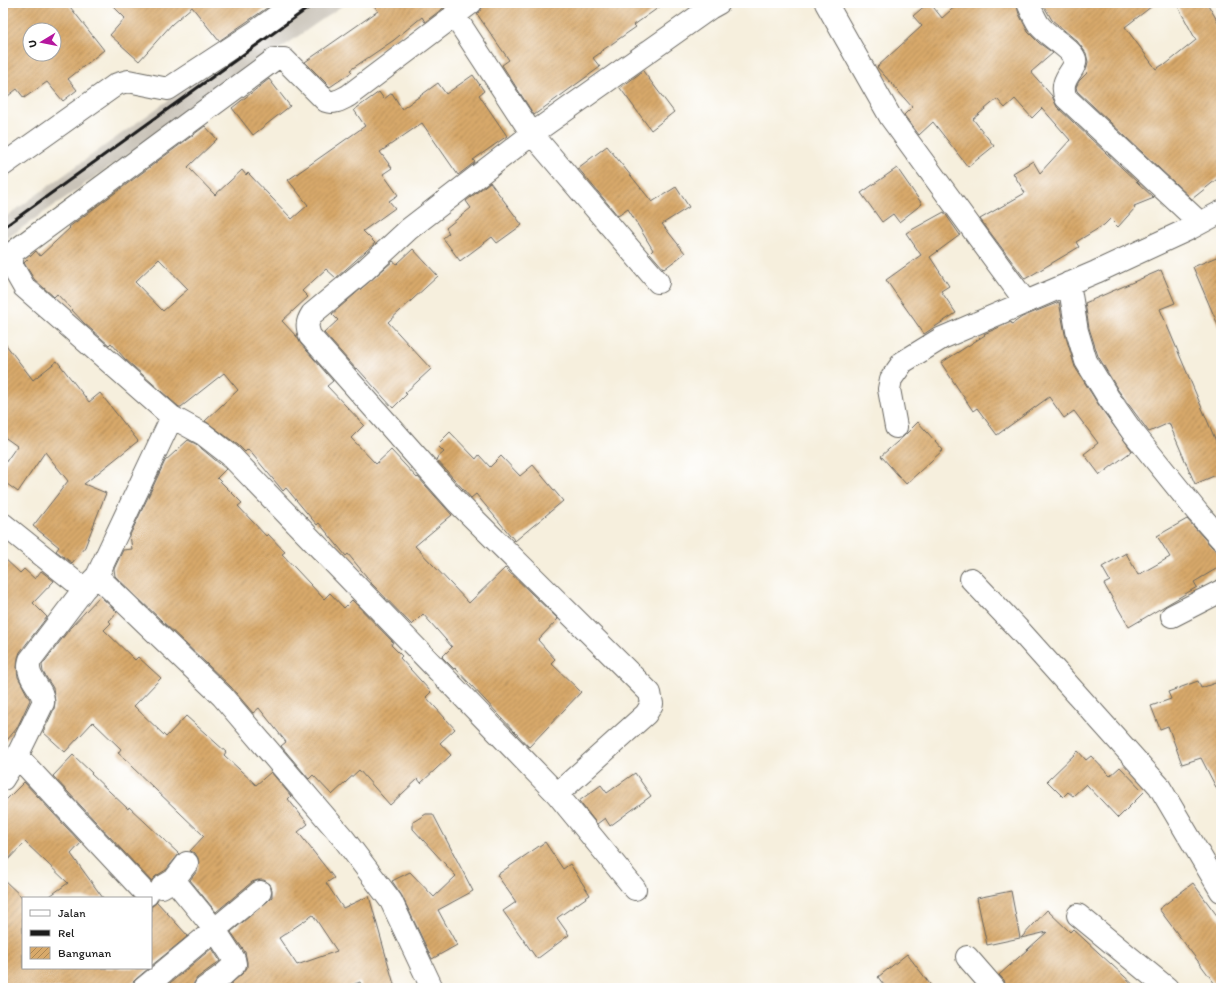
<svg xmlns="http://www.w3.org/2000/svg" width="1224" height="991" viewBox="0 0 1224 991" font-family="Itim,sans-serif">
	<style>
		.railway { fill: #c9c3b8 }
		.building { fill: url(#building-hatch); fill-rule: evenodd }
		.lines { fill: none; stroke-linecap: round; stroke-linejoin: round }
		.minor-casing { stroke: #686660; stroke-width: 24 }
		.minor { stroke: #fff; stroke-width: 22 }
		.rail { stroke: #1c1c1c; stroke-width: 3 }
	</style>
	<defs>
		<pattern id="building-hatch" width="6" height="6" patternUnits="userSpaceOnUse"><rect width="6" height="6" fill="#d8a96a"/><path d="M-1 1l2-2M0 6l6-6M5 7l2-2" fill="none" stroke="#ae8956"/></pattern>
	</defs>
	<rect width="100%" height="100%" fill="#fff"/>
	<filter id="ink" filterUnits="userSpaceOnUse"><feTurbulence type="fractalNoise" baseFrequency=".025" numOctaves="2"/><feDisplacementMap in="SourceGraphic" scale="8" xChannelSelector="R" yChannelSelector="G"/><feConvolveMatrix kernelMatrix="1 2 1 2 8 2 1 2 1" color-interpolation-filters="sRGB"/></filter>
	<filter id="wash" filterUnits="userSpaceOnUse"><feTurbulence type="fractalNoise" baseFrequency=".012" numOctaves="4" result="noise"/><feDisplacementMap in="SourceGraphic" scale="16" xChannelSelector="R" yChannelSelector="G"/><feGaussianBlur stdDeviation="0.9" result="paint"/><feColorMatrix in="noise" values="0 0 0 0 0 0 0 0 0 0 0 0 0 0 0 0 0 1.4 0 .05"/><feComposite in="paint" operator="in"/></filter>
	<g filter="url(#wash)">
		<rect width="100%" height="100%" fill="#f6efdd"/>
		<path class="railway" d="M303 3H346L3 241V219Z"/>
		<g id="blocks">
			<path class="building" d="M3 3H67L104 50 68 79 77 90 63 101 47 82 24 98 17 89 3 100ZM30 30H54V54H30Z
				M110 3H274L219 41 192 7 172 24 139 61 110 35 125 18Z
				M372 3H450L425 22 422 17 394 40 350 70 352 72 330 87 305 62 378 11Z
				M483 3H665L634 25 636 27 600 52V53L593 58 600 67 534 115 502 65 509 60 477 14 482 8Z
				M928 3H930L942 18 959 3H1016L1019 14 1028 32 1039 43 1053 53 1031 72 1052 96 1057 107 1154 198 1134 206 1135 208 1118 227 1110 219 1104 225 1076 242 1079 247 1025 279 980 219 1025 193 1013 173 1033 161 1040 173 1070 140 1042 108 1032 118 1015 99 1005 108 997 99 973 119 994 146 968 167 933 122 919 135 904 115 912 107 877 67 922 26 913 16Z
				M1042 3H1156L1125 27 1156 69 1164 64 1165 65 1196 40 1176 3H1207L1221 27V176L1192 199 1077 91 1076 87 1079 81 1087 73 1086 70 1088 62 1086 53 1077 41 1052 20Z
				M643 71 674 112 651 130 620 88Z
				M473 75 484 91 479 95 507 136 473 160 475 162 458 175 422 123 380 152 392 168 383 174 398 195 389 201 395 208 363 231 375 243 336 278 326 269 302 291 308 297 282 321 297 337 301 344 333 381 327 386 364 425 351 438 376 464 391 450 417 478 418 477 452 515 415 546 469 603 505 568 558 619 538 640 555 659 551 663 581 692 529 747 455 668 454 669 442 657 452 647 423 614 412 625 371 583V582L348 554 346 556 319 523 317 525 286 488 283 491 248 449 245 452 238 445 205 421 238 390 224 373 181 407H179L125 359 111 343 109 345 85 324 57 294 54 297 34 279 24 263 36 251 40 256 70 228 69 227 205 126 217 139 188 167 215 195 242 170 246 175 248 173 292 219 308 205 288 180 365 126 354 110 379 92 384 99 392 93 402 109 438 83 446 94ZM159 259 188 289 163 311 135 282Z
				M269 79 290 106 253 135 232 108Z
				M607 146 652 202 676 187 689 207 662 224 685 253 664 269 650 253 653 250 628 209 618 216 578 168Z
				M897 168 922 204 899 222 893 214 882 222 861 193Z
				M490 182 522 225 497 243 492 237 460 261 443 238 449 233 446 228 471 208 466 201Z
				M944 212 960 235 930 257 949 286 941 291 956 313 924 334 886 280 921 255 906 233Z
				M413 249 438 276 388 322 431 369 405 393 407 394 393 408 357 368 356 369 324 333 338 320 332 314 393 261 397 264Z
				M1221 255V332L1193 267Z
				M1161 270 1175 303 1160 309 1221 453V473L1195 484 1169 423 1149 432 1118 390 1098 356 1089 328 1085 303Z
				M1059 302 1065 334 1075 367 1098 404 1132 451 1100 475 1084 454 1098 443 1074 411 1064 418 1049 397 997 435 977 408 973 411 941 363 985 335 984 334 1011 322 1012 324 1022 317Z
				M3 341 33 380 57 361 89 402 100 393 138 441 84 484 106 493 85 547 72 563 56 551 59 547 33 526 68 481 45 452 18 492 3 481V466L17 446 3 436Z
				M918 422 943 450 906 484 881 456 904 436Z
				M450 432 476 459 479 455 490 467 501 456 520 476 533 465 563 501 515 541 476 494 471 498 436 459 444 452 437 445Z
				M188 440 196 444 226 469 217 478 242 503 238 506 266 536 268 534 285 552 282 554 324 599 330 593 344 608 352 600 393 642 391 645 402 656 400 658 431 692 426 697 455 729 440 743 451 755 421 783 418 779 390 805 359 770 332 795 313 775 309 779 281 746 286 742 259 708 253 713 231 687 115 576 114 569 123 550 132 549 130 535 165 461Z
				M1187 519 1212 547 1216 550 1221 559V566L1194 582 1197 587 1129 627 1104 584 1110 581 1102 567 1126 553 1138 575 1170 557 1157 536Z
				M3 557 20 573 24 569 35 579 41 571 54 581 33 603 47 617 20 652 18 658 17 668 18 677 30 700 17 728 3 745Z
				M100 596 117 612 109 621 111 623 104 630 135 660 138 657 161 678 134 706 166 737 186 716 226 752 224 755 256 785 271 772 291 796 288 799 308 824 298 832 334 878 326 883 343 908 369 896 395 988H362L360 982 345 988H226L243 973 247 968V962L245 952 231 932 268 901 272 897V890L270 884 264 880H258L252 882 216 912 190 880 197 871 199 864 198 858 195 853 190 851 204 836 131 766 132 765 118 753 121 749 93 722 65 752 43 732 54 709 55 702 53 688 43 672 42 665 71 627ZM313 915 337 951 297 965 279 938Z
				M1198 681 1201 688 1221 681V797L1201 758 1182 764 1168 726 1160 729 1151 706 1171 699 1168 692Z
				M1078 751 1086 760 1091 756 1110 776 1120 767 1144 792 1118 818 1086 784 1073 796 1068 792 1063 797 1047 781Z
				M73 755 92 773 91 774 128 809 129 807 179 854 166 870 156 876 151 881 53 776Z
				M635 773 651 796 610 826 605 818 597 824 579 801 601 785 607 793Z
				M24 782 81 843 71 854 103 898H47L68 883 25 842 3 865V803Z
				M426 814H433L473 891 438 910 457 945 432 959 402 896 392 881 410 872 434 897 456 876 413 829V822Z
				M545 842 563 869 570 864 590 895 557 918 569 935 537 959 503 911 516 902 497 875Z
				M3 879 23 898V968H149L136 979 132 983V988H3Z
				M1193 883 1221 921V988H1218L1159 909Z
				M1011 891 1020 938 987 945 977 898Z
				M157 902 188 936 151 966V907Z
				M1047 910 1070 932 1073 929 1137 988H1006L1004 980 999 975 1047 932 1021 938Z
				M212 948 220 961 197 978 194 983 193 988H164Z
				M907 954 933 988H886L878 977Z"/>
		</g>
	</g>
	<g filter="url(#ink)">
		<use href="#blocks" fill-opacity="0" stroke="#686660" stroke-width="1"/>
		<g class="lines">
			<defs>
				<path id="minor" d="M471 3 348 96C340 100 334 104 326 101L284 59H275L12 253V266L24 287 172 417 203 434 230 455 557 794 635 889
					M826 3 891 118 1025 301
					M1028 3C1031 10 1035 19 1039 25 1047 36 1071 48 1075 59 1078 69 1057 79 1066 98L1200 223
					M454 15 532 134 658 282
					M3 165 117 84 128 81 168 89 255 32 295 3
					M1069 283 1077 331 1086 361 1108 397 1131 430 1198 513 1221 539
					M896 427 889 389 891 379 903 362 942 338 1096 272 1189 229 1221 212
					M3 524 84 589
					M97 576 222 696 344 839 391 901 432 988
					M971 579 1022 633 1159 786 1221 891
					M1172 616 1221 591
					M17 756 147 895
					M3 779 17 756 43 703C45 688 24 679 30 660L84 589 97 576 172 417
					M557 794 646 714 652 704 650 693 457 502 310 336C307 327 306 323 312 314L365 270 409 229 532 134 710 8 719 3
					M174 880 215 930 234 959 235 964 223 975 205 988
					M162 887 174 880 187 863
					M1078 915 1167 988
					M967 957 994 988
					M144 988 260 892"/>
			</defs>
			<use href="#minor" class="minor-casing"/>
			<use href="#minor" class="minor"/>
			<path class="rail" d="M3 228 315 3"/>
		</g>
	</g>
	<rect width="1224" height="991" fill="none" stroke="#fff" stroke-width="16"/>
	<rect x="22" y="897" width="130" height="72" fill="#ffffff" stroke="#a4a4a4"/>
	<rect x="30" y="910" width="20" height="6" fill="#ffffff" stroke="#a4a4a4"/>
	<text x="58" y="917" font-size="12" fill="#1c1c1c">Jalan</text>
	<rect x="30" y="930" width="20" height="6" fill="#1c1c1c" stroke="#a4a4a4"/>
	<text x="58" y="937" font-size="12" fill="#1c1c1c">Rel</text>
	<rect x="30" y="947" width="20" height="12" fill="url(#building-hatch)" stroke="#a4a4a4"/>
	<text x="58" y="957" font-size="12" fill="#1c1c1c">Bangunan</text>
	<g transform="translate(42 42) rotate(260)"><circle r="19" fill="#ffffff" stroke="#a4a4a4"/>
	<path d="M0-3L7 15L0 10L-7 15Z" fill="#b5179e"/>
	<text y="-6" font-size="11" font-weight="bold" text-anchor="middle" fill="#1c1c1c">U</text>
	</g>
</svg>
